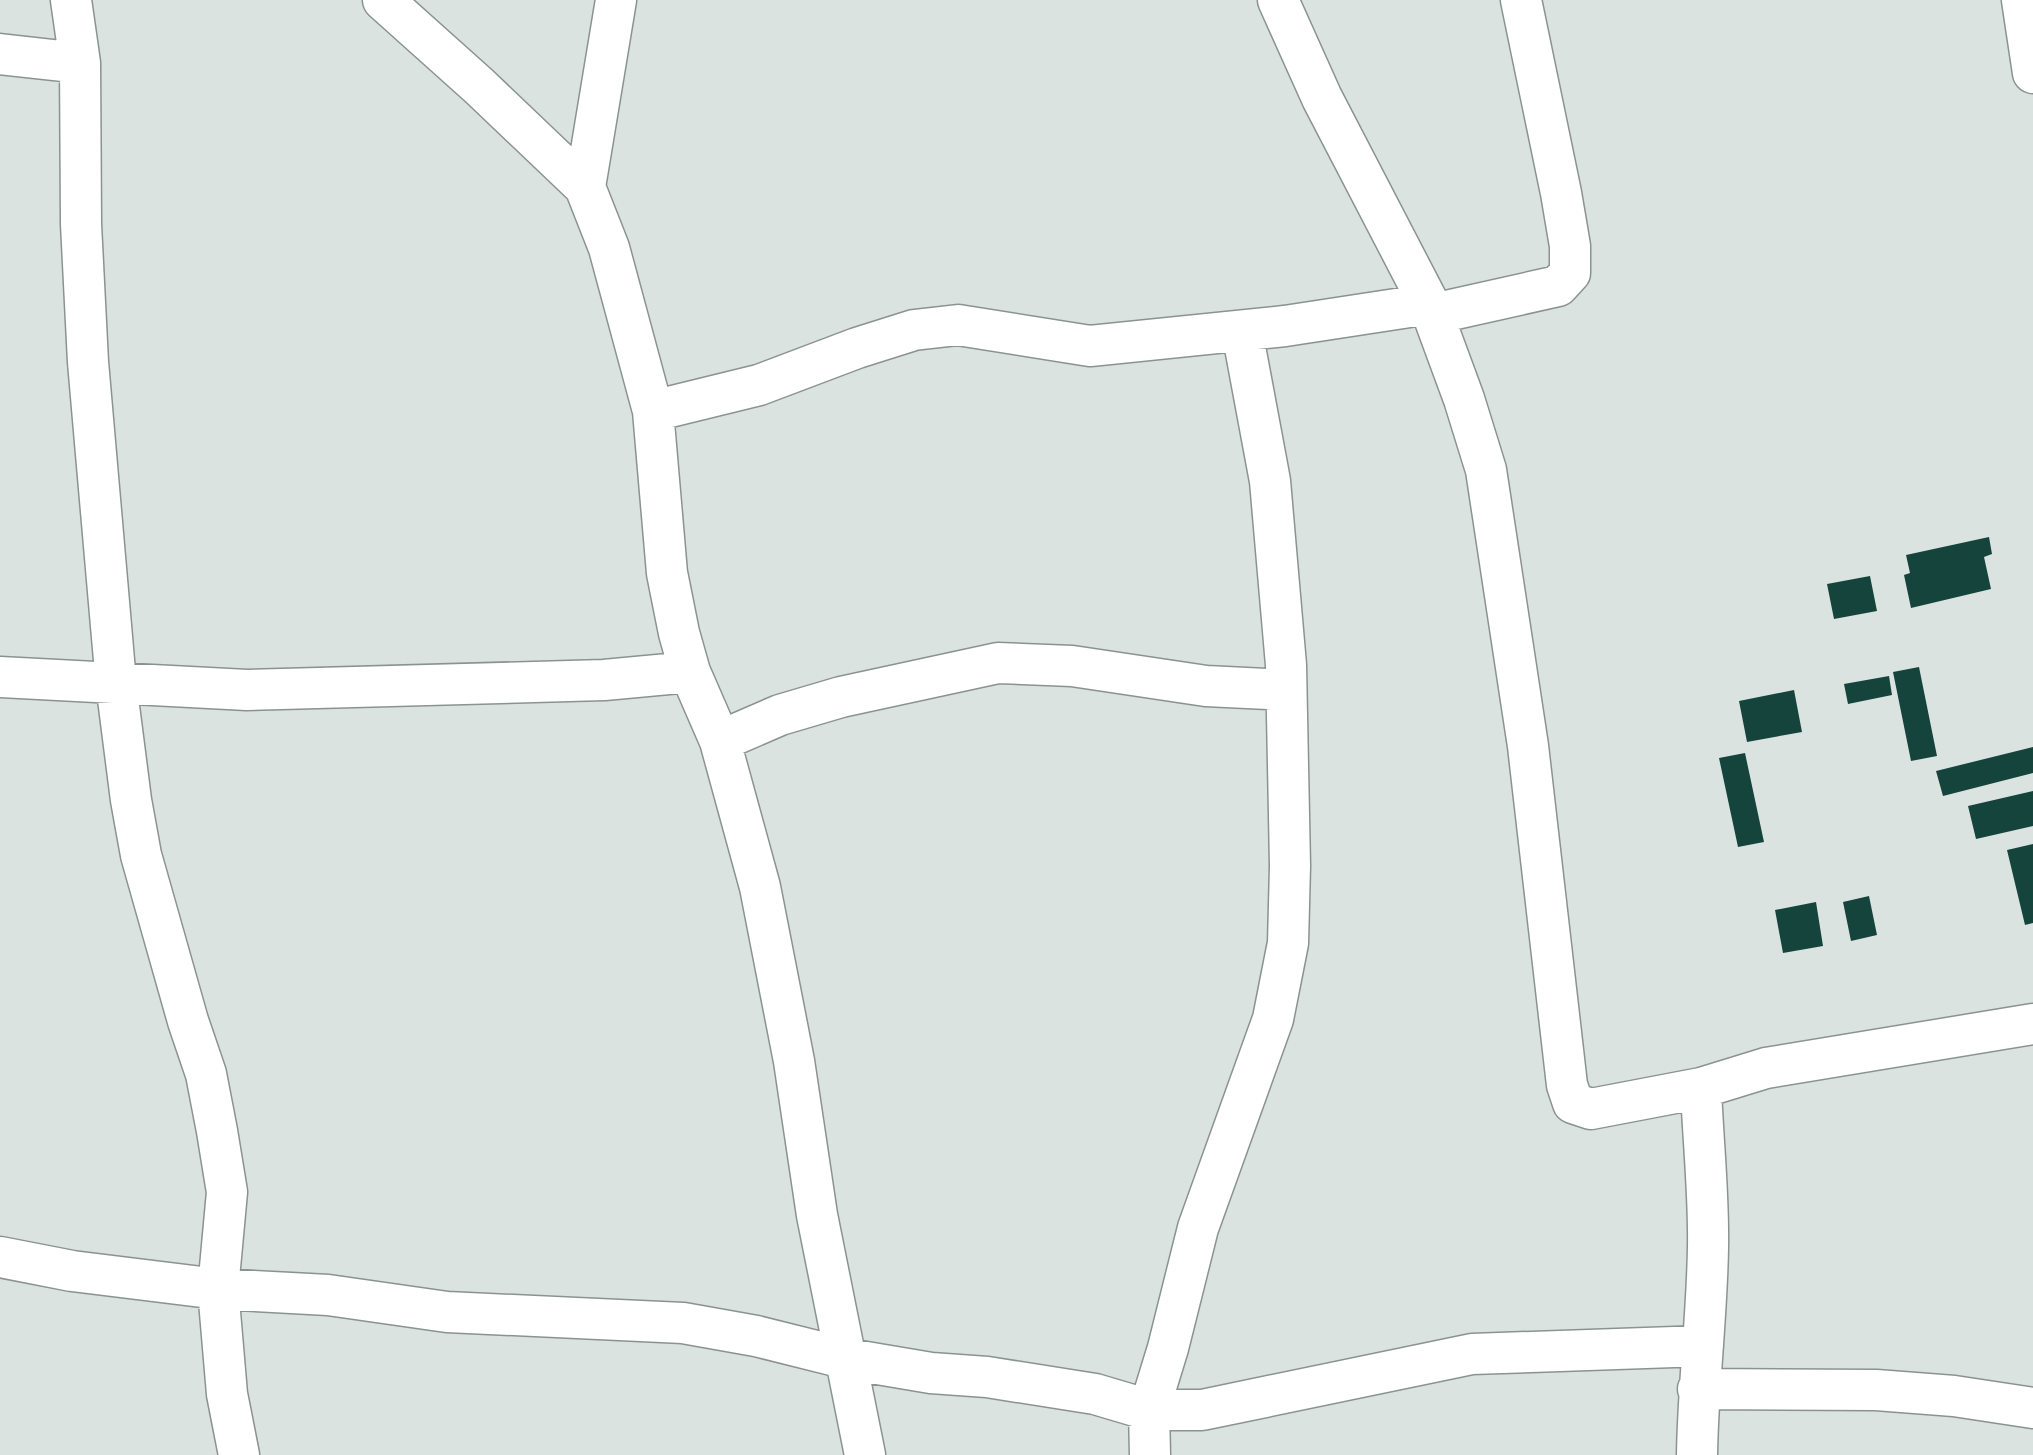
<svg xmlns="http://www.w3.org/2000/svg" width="2033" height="1455" viewBox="0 0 2033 1455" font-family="'Noto Sans',sans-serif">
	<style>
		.building { fill: #15443d }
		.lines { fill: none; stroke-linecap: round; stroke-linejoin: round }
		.minor-casing { stroke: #8b9391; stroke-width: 43 }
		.minor { stroke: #fff; stroke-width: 40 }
	</style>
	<rect width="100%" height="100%" fill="#dbe3e1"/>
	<path class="building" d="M1989 537 1992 554 1984 557 1991 589 1911 608 1904 575 1910 573 1906 555Z
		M1870 576 1877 611 1834 619 1827 584Z
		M1919 667 1937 756 1911 761 1893 672Z
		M1889 676 1892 695 1848 704 1844 684Z
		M1794 690 1802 732 1747 742 1739 701Z
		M2033 747V773L1943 796 1936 771Z
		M1745 753 1764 842 1738 847 1719 758Z
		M2033 791V826L1976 839 1968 806Z
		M2033 844V923L2025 925 2007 850Z
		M1869 896 1877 935 1851 941 1843 902Z
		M1816 902 1823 946 1783 953 1775 910Z"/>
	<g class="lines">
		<defs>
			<path id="minor" d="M71 0 80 63 81 224 88 362 116 683 131 800 141 855 188 1021 206 1074 217 1131 227 1192 218 1289 227 1394 239 1455
				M383 0 479 86 585 187 609 248 653 411 667 573 679 633 690 672 720 741 760 887 794 1061 817 1215 865 1455
				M1278 0 1322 98 1429 304 1464 399 1486 470 1528 746 1567 1085 1573 1103 1591 1109 1701 1088C1703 1141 1709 1194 1708 1247 1707 1317 1698 1385 1697 1455
				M2022 0 2033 73
				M0 54 80 63
				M585 187 616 0
				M1433 314 1558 286 1570 273V246L1561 193 1521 0
				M653 411 759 385 857 348 914 330 958 325 1090 346 1285 326 1429 304
				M0 677 247 690 604 680 690 672
				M720 741 780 715 841 697 998 663 1072 666 1206 686 1285 690
				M1701 1088 1766 1068 2033 1024
				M0 1257 72 1271 218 1289 328 1295 447 1312 683 1323 756 1336 848 1359 931 1373 987 1377 1095 1394 1149 1410H1202L1472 1354 1703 1346
				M1698 1389 1876 1390 1954 1396 2033 1408
				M1150 1455 1149 1410 1168 1348 1198 1228 1273 1019 1288 943 1290 866 1286 665 1270 481 1242 331"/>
		</defs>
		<use href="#minor" class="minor-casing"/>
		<use href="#minor" class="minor"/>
	</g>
</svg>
